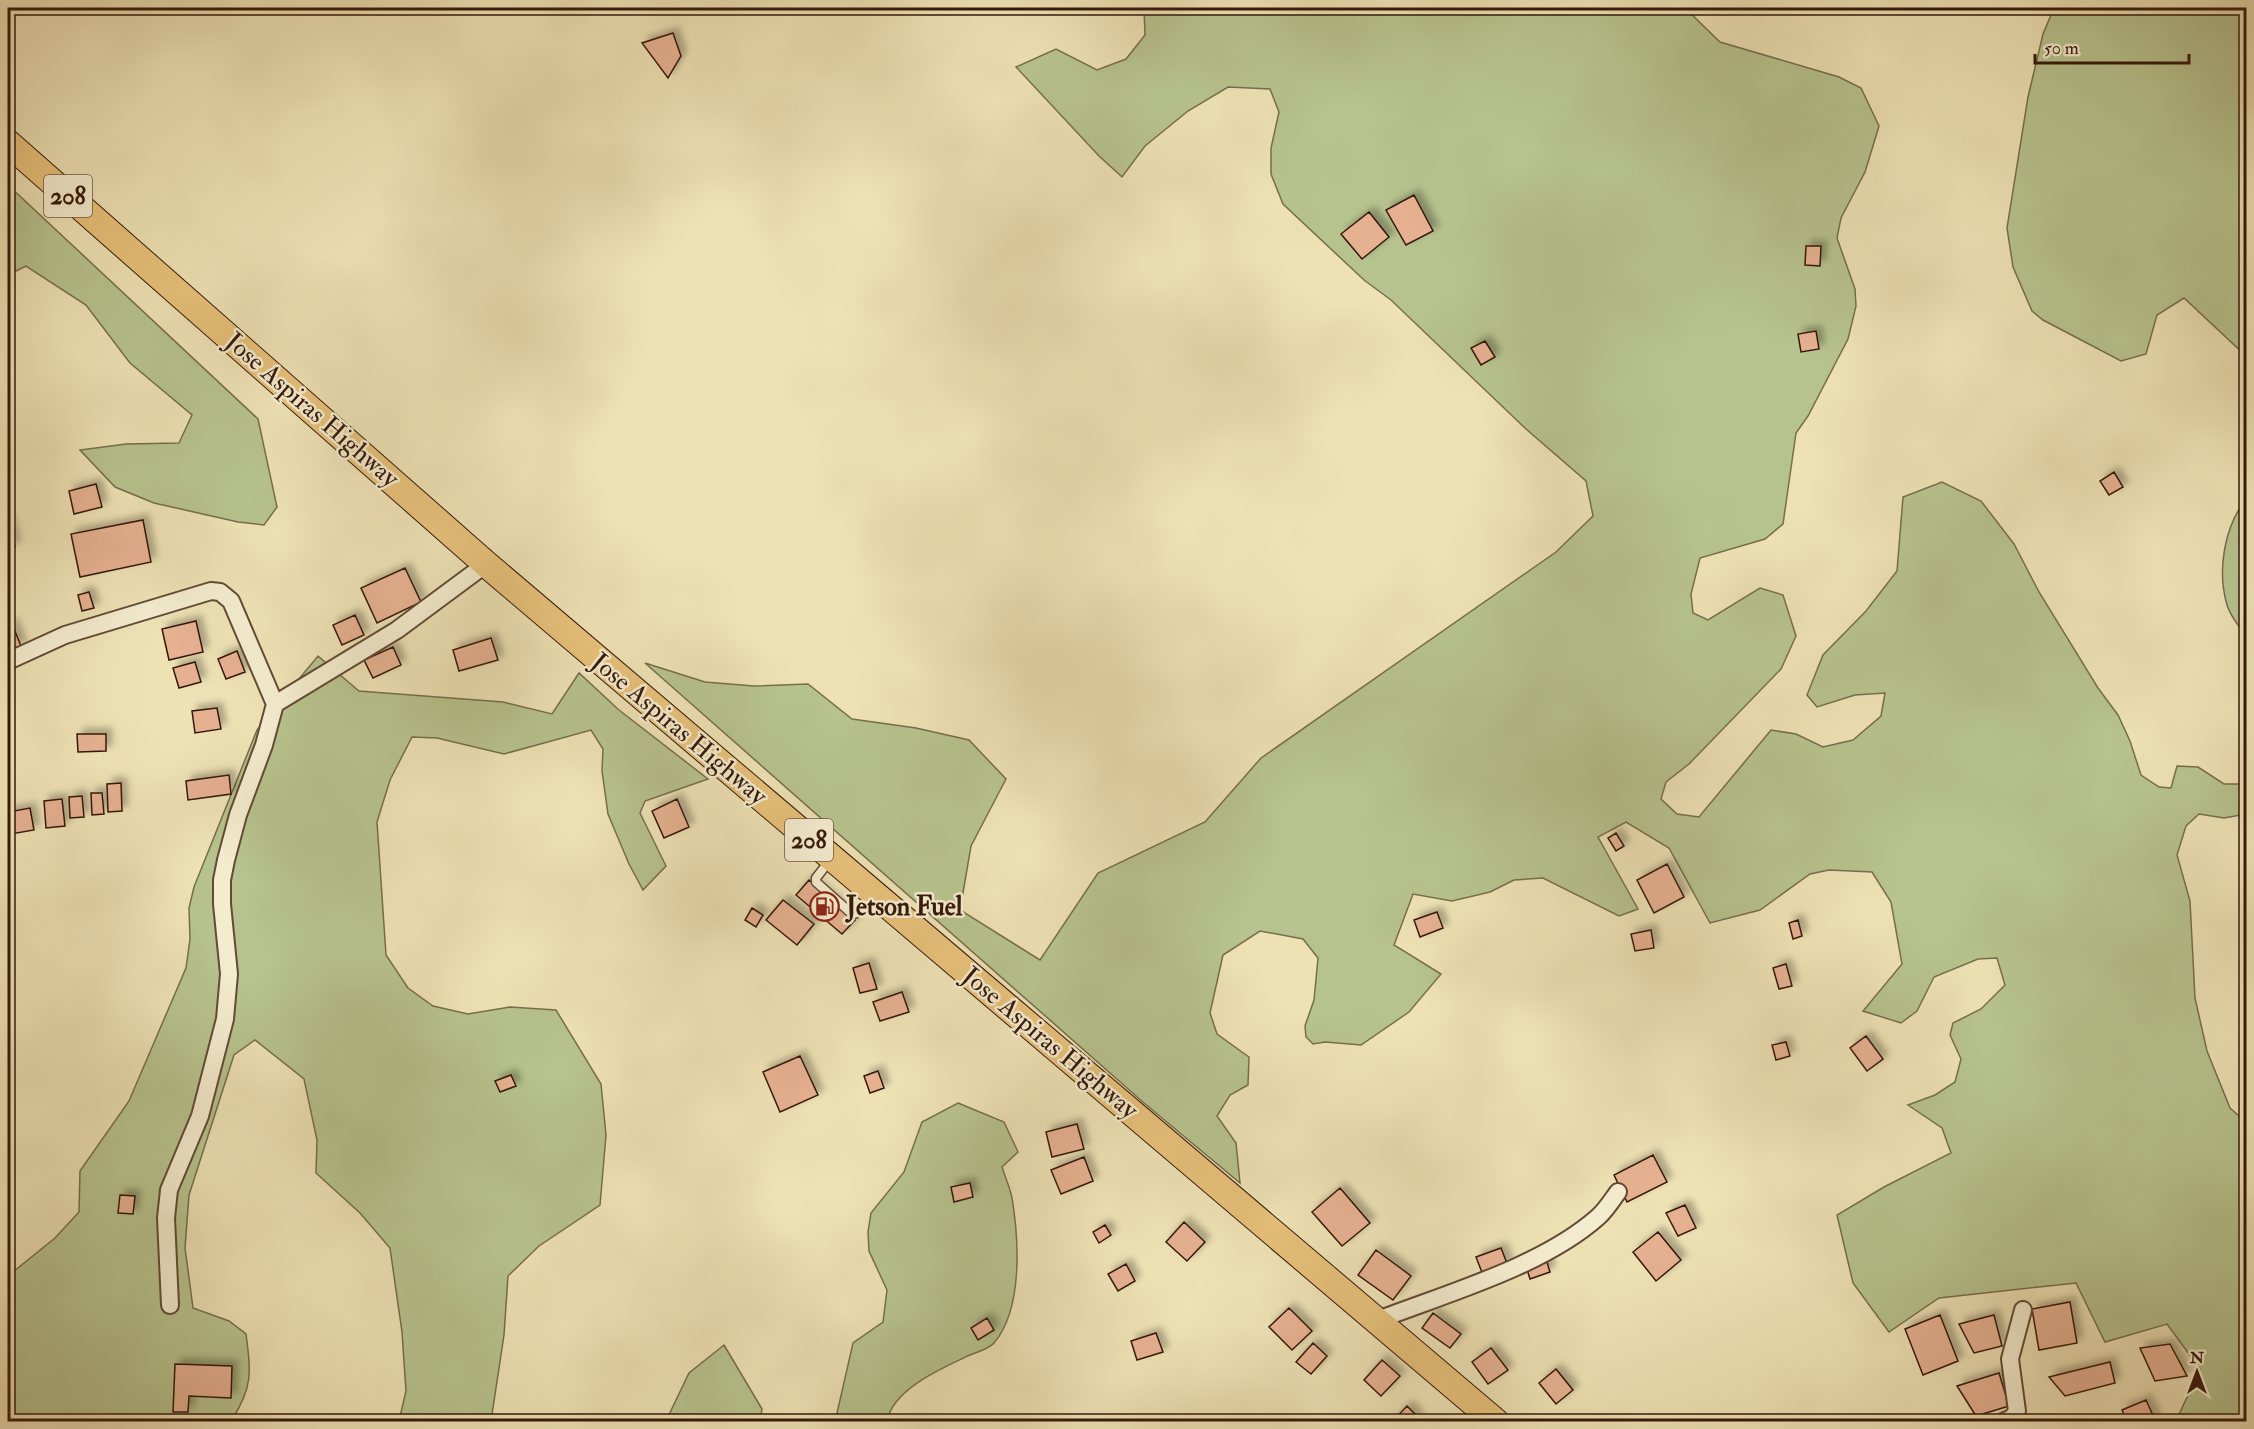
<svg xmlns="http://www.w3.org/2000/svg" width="2254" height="1429" viewBox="0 0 2254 1429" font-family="'IM FELL Double Pica',serif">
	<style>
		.green { fill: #b7c38e; stroke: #766e4c; stroke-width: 1.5 }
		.building { fill: #e6b191; stroke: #35180a; stroke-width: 1.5; filter: url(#shadow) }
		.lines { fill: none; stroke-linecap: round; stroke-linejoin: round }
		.service-casing { stroke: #634a35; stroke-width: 11 }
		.minor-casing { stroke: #634a35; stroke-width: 20 }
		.primary-casing { stroke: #35180a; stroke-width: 28 }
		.service { stroke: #f4eccf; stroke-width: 8 }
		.minor { stroke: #f4eccf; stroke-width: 16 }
		.primary { stroke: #e7c17a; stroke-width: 26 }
		.labels { text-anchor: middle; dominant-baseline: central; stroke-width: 5; stroke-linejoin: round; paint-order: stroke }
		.shield { fill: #f4eccf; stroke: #6e5845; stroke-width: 1.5 }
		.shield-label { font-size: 24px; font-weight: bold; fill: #35180a }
		.street-label { font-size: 26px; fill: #35180a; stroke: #f4eccf }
		.poi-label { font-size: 26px; font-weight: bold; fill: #35180a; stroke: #f4eccf; text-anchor: start }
	</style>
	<defs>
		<filter id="shadow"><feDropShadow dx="5.5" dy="-5.5" stdDeviation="3" flood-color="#0004"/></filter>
	</defs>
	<rect width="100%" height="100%" fill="#eee2b5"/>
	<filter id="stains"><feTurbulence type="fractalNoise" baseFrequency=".00333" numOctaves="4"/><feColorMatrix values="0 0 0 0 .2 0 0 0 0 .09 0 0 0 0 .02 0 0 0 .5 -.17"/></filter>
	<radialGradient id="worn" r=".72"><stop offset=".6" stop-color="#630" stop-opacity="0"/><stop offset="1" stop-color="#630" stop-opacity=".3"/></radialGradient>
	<path class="green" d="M1144 8H1685L1720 42 1839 77 1861 88 1879 126 1865 172 1841 218 1837 238 1855 289 1856 306 1848 339 1808 416 1796 433 1783 524 1765 539 1700 558 1691 594 1693 613 1708 620 1760 588 1783 595 1796 636 1781 669 1689 764 1666 782 1661 799 1677 814 1699 817 1771 730 1796 734 1823 747 1853 740 1881 716 1885 693 1855 695 1817 707 1807 695 1823 655 1866 611 1897 571 1903 497 1942 482 1981 501 2014 544 2039 592 2098 688 2118 715 2130 741 2141 775 2159 787 2171 788 2177 766 2198 767 2224 784H2246V814L2224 818 2199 814 2186 826 2177 855 2190 901 2195 998 2207 1051 2230 1108 2246 1122V1421H2176L2200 1369 2167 1324 2105 1342 2076 1283 1939 1298 1889 1332 1853 1283 1837 1215 1884 1187 1951 1153 1942 1128 1908 1105 1935 1095 1955 1082 1961 1059 1950 1035 1953 1023 1981 1009 2005 985 1997 958 1978 959 1934 977 1917 1011 1901 1023 1863 1011 1902 964 1891 902 1872 872 1829 870 1810 874 1760 910 1710 923 1669 848 1626 822 1598 837 1638 909 1619 916 1543 878 1514 880 1490 892 1452 901 1413 894 1394 945 1441 974 1409 1012 1361 1045 1325 1042 1313 1044 1306 1037 1305 1026 1314 1000 1318 958 1303 939 1260 931 1223 955 1210 1013 1217 1034 1249 1057 1248 1085 1230 1095 1217 1116 1236 1143 1240 1183 1144 1103 645 663 705 682 754 686 808 684 852 719 916 728 969 740 1006 779 971 846 960 910 1040 960 1098 873 1205 822 1261 758 1556 552 1593 516 1586 481 1526 429 1391 300 1364 280 1283 204 1271 174V148L1279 112 1270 89 1228 87 1188 111 1145 146 1122 177 1099 156 1016 67 1056 49 1097 70 1126 59 1145 35Z
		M2054 8H2246V356L2184 298 2157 315 2146 354 2121 361 2043 320 2032 311 2013 267 2007 228 2028 97 2043 34Z
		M8 185 258 419 277 507 264 525 238 522 154 503 115 487 80 450 126 444 179 443 192 415 130 363 86 305 26 266 8 275Z
		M2246 499V637C2240 627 2230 616 2227 605 2217 571 2224 527 2246 499Z
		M318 656 359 691 503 702 552 714 579 673 619 710 708 779 645 801 640 813 666 866 643 890 629 864 608 814 602 771 603 749 591 730 504 754 437 738 412 737 390 780 377 822 386 955 408 988 433 1006 468 1014 510 1007 556 1010 601 1084 606 1135 600 1205 539 1246 508 1276 504 1335 491 1421H399L406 1391 402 1332 390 1248 360 1213 316 1173 317 1140 304 1079 255 1040 234 1055 189 1195 185 1248 193 1308 229 1321 246 1334C251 1372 253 1388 231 1421L8 1422V1276L55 1238 79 1212 80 1171 129 1101 186 968 190 939 189 908 194 887 257 730Z
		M958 1103 1004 1122 1018 1152 1002 1167C1005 1177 1010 1187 1012 1198 1019 1240 1023 1309 994 1343 989 1349 977 1352 970 1355 942 1368 893 1389 887 1421L835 1422 853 1343 883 1322 887 1290 869 1251 868 1232 871 1213 904 1172 922 1122Z
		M724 1345 762 1409 760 1421H666L689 1373Z"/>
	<path class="building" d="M673 33 681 56 668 78 642 43Z
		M1414 195 1433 231 1406 245 1386 210Z
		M1369 212 1389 237 1362 259 1341 234Z
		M1806 246H1821L1820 266 1805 265Z
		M1816 331 1819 349 1801 352 1798 334Z
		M1485 341 1495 357 1481 365 1471 348Z
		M2114 472 2123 487 2109 495 2100 481Z
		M96 484 102 507 74 514 69 491Z
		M8 517 15 547 8 548Z
		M143 520 151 562 80 577 71 534Z
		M405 568 421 602 377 623 361 588Z
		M89 592 94 608 82 611 78 595Z
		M355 615 364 635 342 645 333 625Z
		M196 621 203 652 169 660 162 629Z
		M12 624 21 646 9 650 8 625Z
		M491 638 498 660 459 671 453 650Z
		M393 647 401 665 373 678 364 660Z
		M237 651 245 672 226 679 218 659Z
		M195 662 201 682 179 688 173 668Z
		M217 708 221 729 195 733 192 711Z
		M77 734H106V751L78 752Z
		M229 775 231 794 188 800 186 781Z
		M121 783 122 811 108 812 107 784Z
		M91 793H102L104 814 92 815Z
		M82 796 84 817 70 818 69 797Z
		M62 799 65 826 46 828 44 801Z
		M677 799 689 827 664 838 652 811Z
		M30 808 34 830 11 834 8 812Z
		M1616 833 1624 846 1616 851 1608 838Z
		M1667 864 1684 897 1654 913 1637 880Z
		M809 880 855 920 842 934 796 895Z
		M783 900 814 924 797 945 766 920Z
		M752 908 763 915 756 927 745 920Z
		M1437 912 1443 928 1420 937 1414 920Z
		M1798 920 1802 936 1793 939 1789 923Z
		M1651 930 1654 948 1635 951 1631 934Z
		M869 963 877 989 860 993 853 968Z
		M1786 964 1792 986 1779 989 1773 968Z
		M902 992 909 1012 880 1021 873 1002Z
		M1866 1036 1883 1059 1867 1071 1850 1048Z
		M1786 1042 1790 1056 1776 1060 1772 1045Z
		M800 1056 818 1095 780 1112 763 1072Z
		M878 1071 884 1088 870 1093 864 1076Z
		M511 1075 516 1086 500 1092 495 1081Z
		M1077 1124 1084 1149 1052 1157 1046 1132Z
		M1653 1155 1667 1182 1627 1202 1614 1175Z
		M1084 1157 1093 1181 1061 1194 1051 1170Z
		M970 1183 973 1197 954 1202 951 1187Z
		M1340 1188 1370 1223 1342 1246 1312 1212Z
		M120 1195 135 1196 133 1214 118 1213Z
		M1685 1205 1696 1228 1678 1236 1666 1213Z
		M1184 1222 1205 1242 1187 1261 1166 1242Z
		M1105 1225 1111 1235 1099 1243 1093 1232Z
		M1658 1232 1681 1260 1656 1281 1633 1252Z
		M1501 1248 1508 1266 1483 1275 1476 1257Z
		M1376 1250 1411 1276 1393 1300 1358 1275Z
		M1546 1259 1550 1272 1530 1279 1526 1266Z
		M1126 1264 1135 1281 1118 1291 1108 1274Z
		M2070 1302 2077 1343 2039 1350 2032 1309Z
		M1289 1308 1312 1331 1292 1350 1269 1327Z
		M1433 1313 1461 1334 1450 1348 1422 1328Z
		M1940 1315 1958 1361 1923 1375 1905 1329Z
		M1994 1315 2002 1346 1974 1353 1959 1324Z
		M987 1318 994 1330 978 1340 971 1328Z
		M1156 1333 1163 1352 1137 1360 1131 1341Z
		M1313 1343 1327 1356 1311 1374 1296 1362Z
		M2170 1344 2187 1376 2155 1381 2140 1348Z
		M1491 1348 1508 1370 1488 1384 1472 1362Z
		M1382 1360 1400 1376 1381 1396 1364 1380Z
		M2110 1362 2115 1383 2065 1396 2049 1377Z
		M175 1364 232 1366 231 1398 189 1396 188 1412H173Z
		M1556 1369 1573 1390 1556 1404 1539 1383Z
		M1999 1373 2009 1406 1976 1416 1957 1386Z
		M2146 1400 2156 1422H2127L2122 1410Z
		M1407 1406 1418 1417 1413 1422H1392Z"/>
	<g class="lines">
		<defs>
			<path id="service" d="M831 859 816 878V882L852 914 857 913 871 896"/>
			<path id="minor" d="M8 661 65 635 211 591 220 592 231 601 275 704 264 745 238 815 226 860 222 880V904L229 974 225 1019 200 1116 169 1190 166 1218 170 1305
				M275 704 397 630 486 564
				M1378 1320C1448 1293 1543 1266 1598 1217 1606 1210 1612 1200 1618 1192
				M2003 1422 2012 1418 2017 1411 2010 1359 2023 1310"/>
			<path id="primary" d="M8 143 486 564 1496 1422"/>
		</defs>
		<use href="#service" class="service-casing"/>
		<use href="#minor" class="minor-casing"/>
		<use href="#primary" class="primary-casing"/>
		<use href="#service" class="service"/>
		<use href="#minor" class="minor"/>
		<use href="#primary" class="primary"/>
	</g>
	<defs>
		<symbol id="fuel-ring" viewBox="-11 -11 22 22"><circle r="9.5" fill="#f4eccf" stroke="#8f2418" stroke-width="1.5"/><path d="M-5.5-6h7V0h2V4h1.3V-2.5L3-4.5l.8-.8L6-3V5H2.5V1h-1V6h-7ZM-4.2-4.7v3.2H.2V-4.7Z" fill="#8f2418"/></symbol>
	</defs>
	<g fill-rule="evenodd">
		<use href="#fuel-ring" x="808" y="890" width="33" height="33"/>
	</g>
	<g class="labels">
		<g class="shield">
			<rect x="44" y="175" width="48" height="42" rx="4.5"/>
			<rect x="785" y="819" width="48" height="42" rx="4.5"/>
		</g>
		<g class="shield-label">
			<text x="68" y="196">208</text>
			<text x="809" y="840">208</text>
		</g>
		<g class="street-label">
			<text transform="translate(312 410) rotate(41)">Jose Aspiras Highway</text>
			<text transform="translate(679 729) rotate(40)">Jose Aspiras Highway</text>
			<text transform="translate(1050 1043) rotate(40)">Jose Aspiras Highway</text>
		</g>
		<g class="poi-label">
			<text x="846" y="907">Jetson Fuel</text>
		</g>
	</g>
	<rect width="2254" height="1429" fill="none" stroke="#eee2b5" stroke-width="30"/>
	<rect x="9" y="9" width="2236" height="1411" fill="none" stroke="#35180a" stroke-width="3"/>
	<rect x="15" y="15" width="2224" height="1399" fill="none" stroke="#35180a" stroke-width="1.5"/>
	<g transform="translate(2197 1372)" stroke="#f4eccf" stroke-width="4.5" paint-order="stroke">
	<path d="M0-4.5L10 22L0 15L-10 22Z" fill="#35180a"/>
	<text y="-9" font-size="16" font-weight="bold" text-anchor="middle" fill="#35180a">N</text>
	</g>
	<path d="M2035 54v9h154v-9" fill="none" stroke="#35180a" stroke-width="3"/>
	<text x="2044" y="54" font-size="18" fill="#35180a" stroke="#f4eccf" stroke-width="4.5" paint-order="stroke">50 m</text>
	<rect width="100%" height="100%" filter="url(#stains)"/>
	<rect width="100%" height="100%" fill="url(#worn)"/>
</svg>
